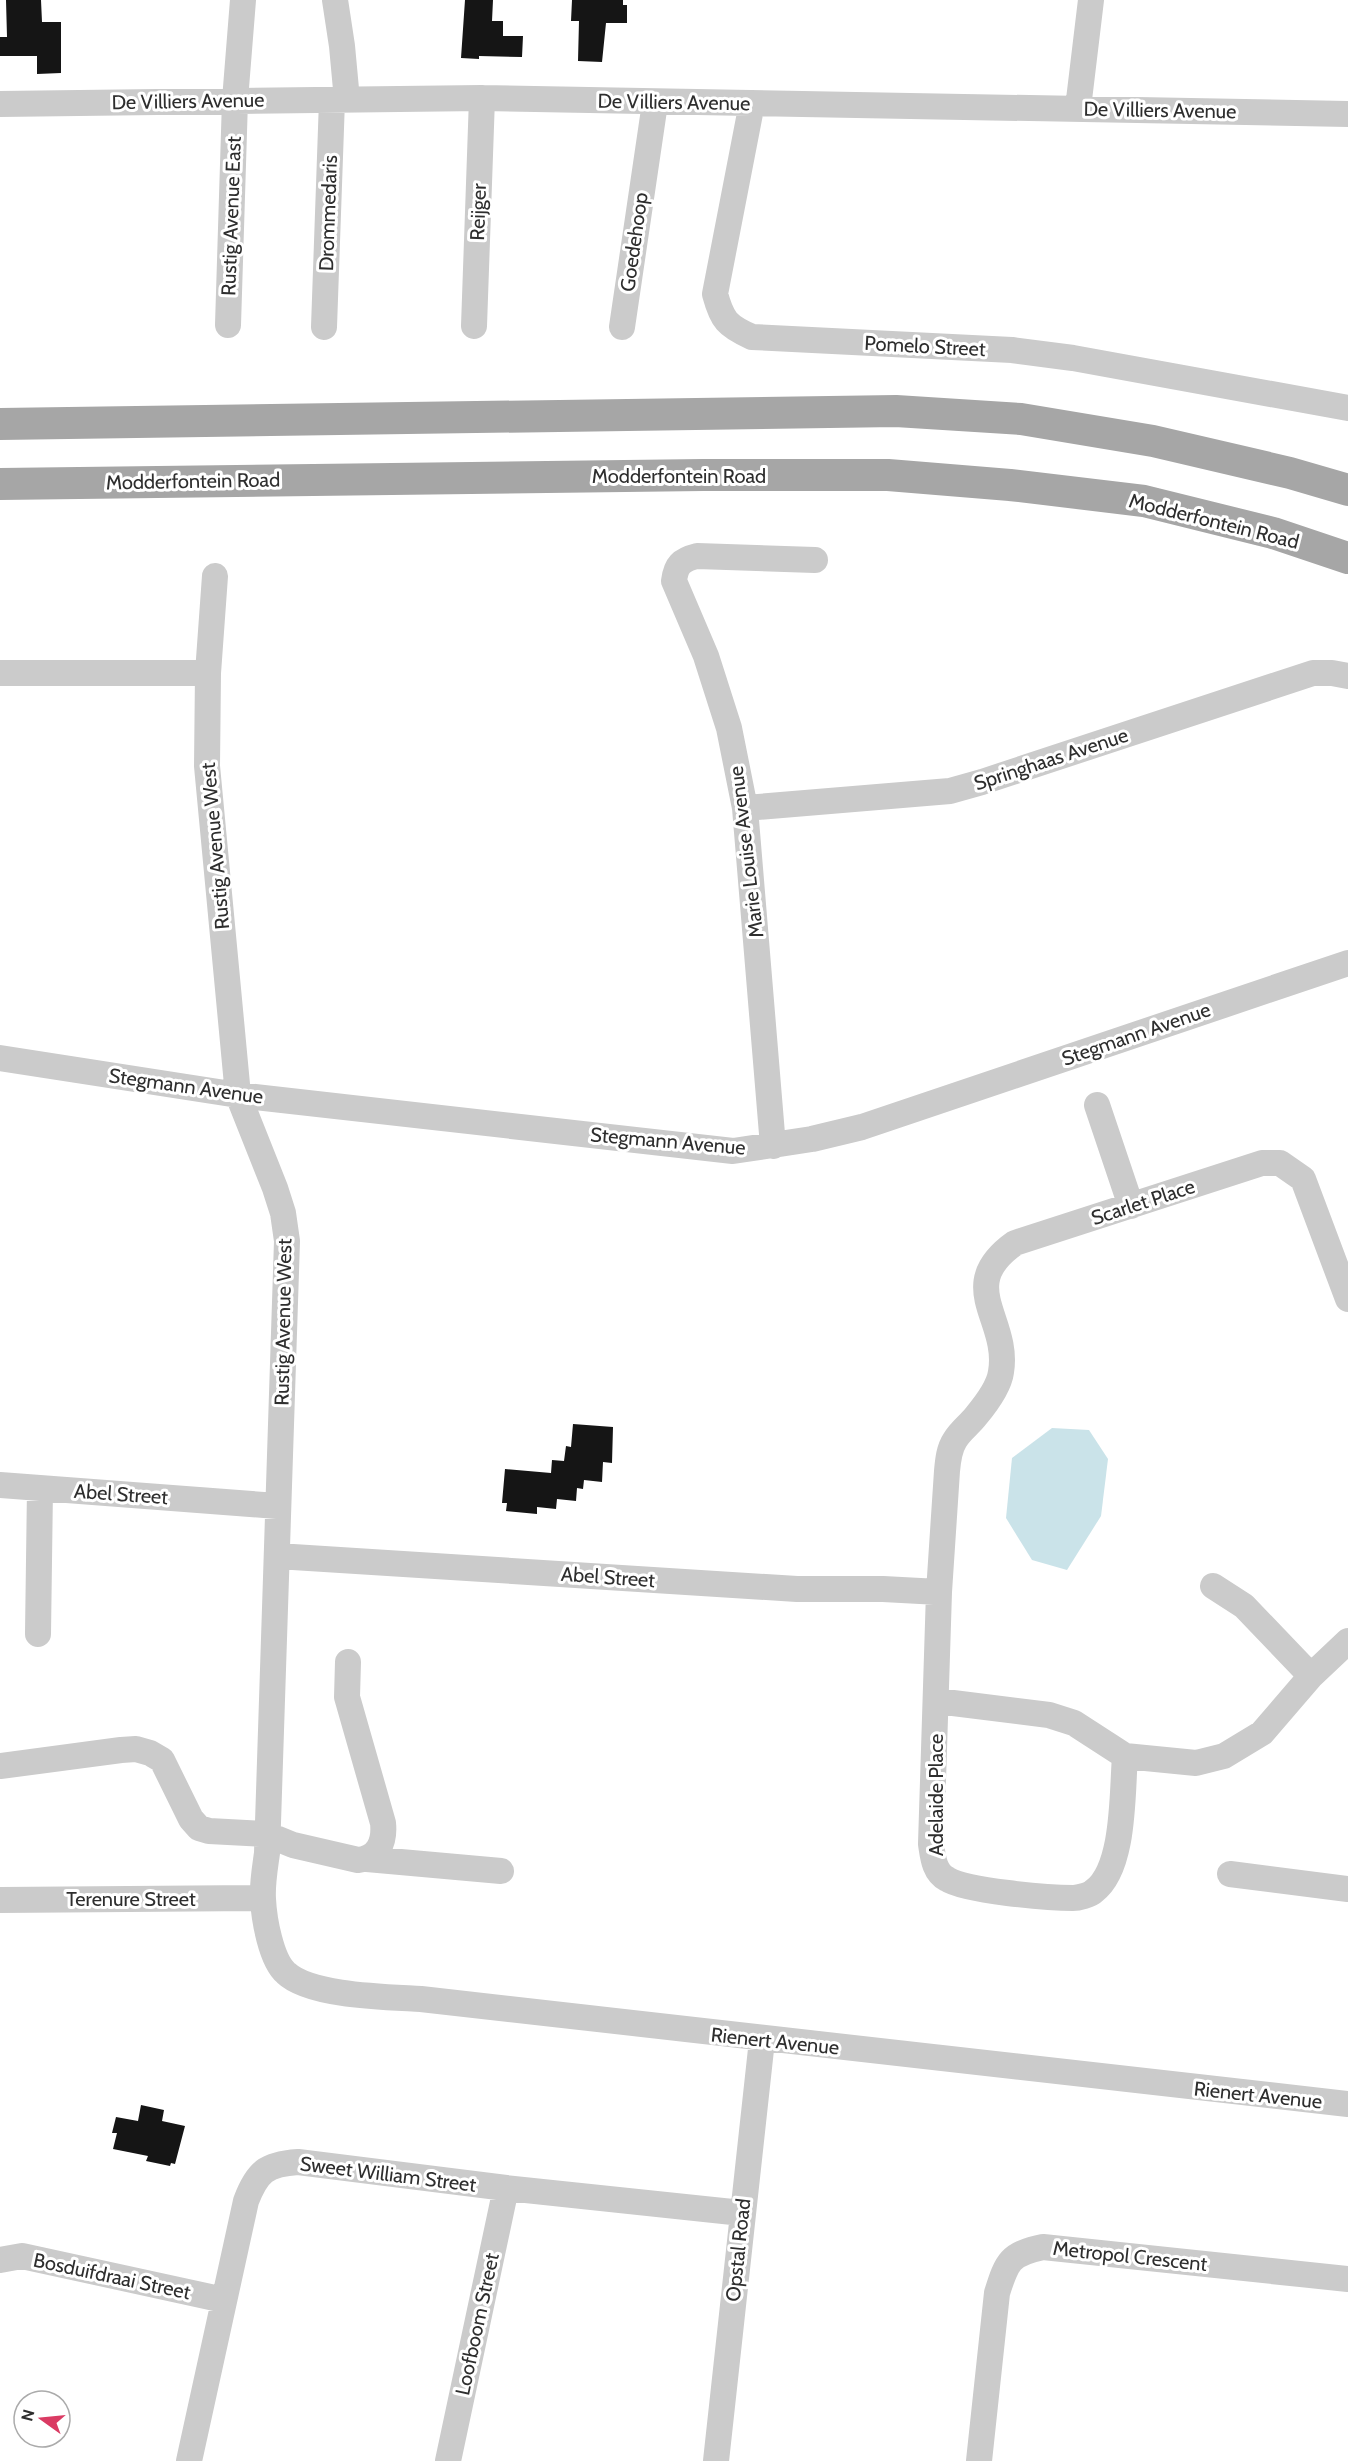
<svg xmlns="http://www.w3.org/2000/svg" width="1348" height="2461" viewBox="0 0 1348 2461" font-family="Cabin,sans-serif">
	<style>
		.water { fill: #cae3e9 }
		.building { fill: #151515 }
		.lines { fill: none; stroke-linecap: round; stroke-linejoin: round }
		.minor { stroke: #cbcbcb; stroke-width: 26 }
		.major { stroke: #a6a6a6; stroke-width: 32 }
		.labels { text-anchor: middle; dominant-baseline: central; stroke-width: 6; stroke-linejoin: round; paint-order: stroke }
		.street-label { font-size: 20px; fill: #2e2e2e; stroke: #fff }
	</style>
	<rect width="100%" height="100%" fill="#fff"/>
	<path class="water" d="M1052 1428 1089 1430 1108 1459 1101 1516 1067 1570 1032 1560 1006 1518 1012 1458Z"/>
	<path class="building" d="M6 0H41L42 22H61V73L37 74V56H0V37H7Z
		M465 0H493L492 21H503V36H523L522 57 479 56V59L461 58Z
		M572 0H623V5H627V23H606L602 62 578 61 579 21H571Z
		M573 1424 613 1427 612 1463 603 1462 602 1482 584 1480 583 1489 577 1488 576 1501 557 1499 556 1509 537 1507V1514L506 1511 507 1503H502L505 1469 551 1473 552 1460 564 1461 566 1446 571 1447Z
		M141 2105 164 2110 162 2121 185 2126 175 2164 171 2163 170 2166 146 2161 148 2156 113 2149 117 2133H112L116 2117 138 2121Z"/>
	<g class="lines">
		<path class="minor" d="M335 0 342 46 347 100
			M752 103 715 294C722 320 727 326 752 337L1012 350 1073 358 1348 408
			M0 104 482 98 1348 114
			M1078 108 1091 0
			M228 325 235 100 243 0
			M474 326 482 98
			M324 327 332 100
			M622 327 655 103
			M215 576 208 673 207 766 238 1095 275 1188 283 1213 287 1241 267 1853C265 1868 262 1884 263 1899 264 1919 271 1960 286 1973 310 1996 388 1997 421 1999L1348 2104
			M0 673H208
			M745 808 950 791 982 782 1313 673H1332L1348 676
			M0 1058 238 1095 733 1151 812 1139 862 1127 1348 963
			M1097 1105 1131 1206
			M773 1146 745 808 729 728 706 656 674 581C676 565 681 560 697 556L815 560
			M0 1485 277 1506
			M277 1556 797 1589H883L939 1592
			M1213 1586 1244 1606 1311 1676
			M38 1634 40 1488
			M937 1701 1049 1715 1074 1723 1125 1756C1122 1792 1125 1868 1094 1891 1090 1895 1078 1898 1073 1898 1049 1898 965 1891 947 1879 934 1872 933 1857 931 1844L939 1592 947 1471C948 1460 949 1449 955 1440 960 1431 970 1424 976 1416 986 1404 999 1387 1001 1372 1010 1319 954 1286 1015 1243L1262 1163H1280L1303 1179 1348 1299
			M1125 1756 1196 1763 1224 1756 1262 1733 1311 1676 1348 1641
			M0 1766 121 1750 136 1749 150 1753 162 1760 191 1819 199 1828 209 1831 266 1834 293 1845 358 1860C378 1858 385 1842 383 1823L347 1697 348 1662
			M367 1859 501 1871
			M1230 1874 1348 1889
			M0 1900 262 1898
			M0 2260 22 2256 224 2300
			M189 2461 246 2201C257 2172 266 2164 298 2162L506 2188 742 2213
			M448 2461 506 2188
			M716 2461 762 2040
			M979 2461 997 2293C1007 2261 1010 2254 1043 2247L1348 2279"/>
		<path class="major" d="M0 424 896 411 1021 419 1153 441 1290 473 1348 490
			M0 484 703 475H888L1010 485 1144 501 1273 533 1348 558"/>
	</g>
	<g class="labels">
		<g class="street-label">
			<text transform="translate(188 101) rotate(-1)">De Villiers Avenue</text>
			<text transform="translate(674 102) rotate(1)">De Villiers Avenue</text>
			<text transform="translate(1160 110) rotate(1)">De Villiers Avenue</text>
			<text transform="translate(478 212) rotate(-88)">Reijger</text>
			<text transform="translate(328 213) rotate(-88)">Drommedaris</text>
			<text transform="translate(231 216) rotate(-88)">Rustig Avenue East</text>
			<text transform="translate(634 242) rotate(-82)">Goedehoop</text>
			<text transform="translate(925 346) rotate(3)">Pomelo Street</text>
			<text x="679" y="476">Modderfontein Road</text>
			<text transform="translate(193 481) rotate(-1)">Modderfontein Road</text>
			<text transform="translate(1214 521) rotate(14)">Modderfontein Road</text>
			<text transform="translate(1051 759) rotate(-18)">Springhaas Avenue</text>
			<text transform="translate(215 846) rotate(-95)">Rustig Avenue West</text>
			<text transform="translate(746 852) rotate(-97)">Marie Louise Avenue</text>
			<text transform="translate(1136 1034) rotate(-19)">Stegmann Avenue</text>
			<text transform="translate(186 1086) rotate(8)">Stegmann Avenue</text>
			<text transform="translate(668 1141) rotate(5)">Stegmann Avenue</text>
			<text transform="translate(1143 1202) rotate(-18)">Scarlet Place</text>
			<text transform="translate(283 1322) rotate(-89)">Rustig Avenue West</text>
			<text transform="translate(121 1494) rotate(4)">Abel Street</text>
			<text transform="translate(608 1577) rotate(4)">Abel Street</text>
			<text transform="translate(936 1795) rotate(-90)">Adelaide Place</text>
			<text x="131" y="1899">Terenure Street</text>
			<text transform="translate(775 2041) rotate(6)">Rienert Avenue</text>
			<text transform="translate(1258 2095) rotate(6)">Rienert Avenue</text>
			<text transform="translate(388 2174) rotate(7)">Sweet William Street</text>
			<text transform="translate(738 2250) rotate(-84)">Opstal Road</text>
			<text transform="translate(1130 2256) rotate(6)">Metropol Crescent</text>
			<text transform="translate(112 2276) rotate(12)">Bosduifdraai Street</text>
			<text transform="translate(477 2324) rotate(-78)">Loofboom Street</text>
		</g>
	</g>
	<g transform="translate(42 2419) rotate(285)"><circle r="28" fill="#ffffff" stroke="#ababab" stroke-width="1.5"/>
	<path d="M0-4.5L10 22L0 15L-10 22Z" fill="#da3b63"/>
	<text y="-9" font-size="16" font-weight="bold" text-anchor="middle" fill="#2e2e2e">N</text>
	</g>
</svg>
